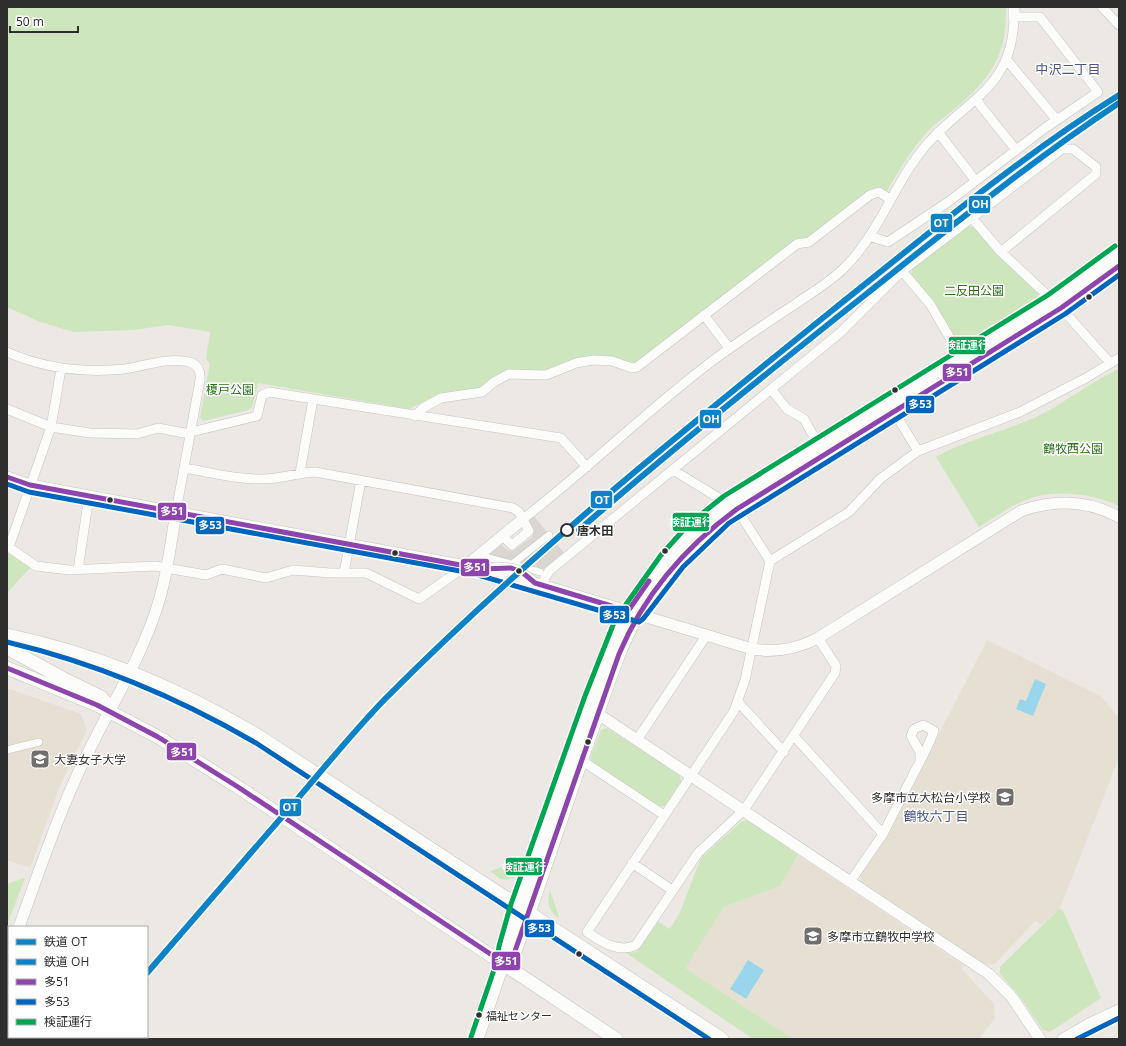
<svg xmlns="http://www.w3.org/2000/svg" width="1126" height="1046" viewBox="0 0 1126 1046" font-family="'Open Sans','Noto Sans JP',sans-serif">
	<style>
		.education { fill: #e6e0d3 }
		.green { fill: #cee6be }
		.plaza { fill: #dad6d2 }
		.water { fill: #99d6ec }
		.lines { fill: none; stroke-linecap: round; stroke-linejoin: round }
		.pedestrian-casing { stroke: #c5c4c5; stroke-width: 8 }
		.minor-casing { stroke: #c5c4c5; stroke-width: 10 }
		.tertiary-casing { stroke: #c5c4c5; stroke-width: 12 }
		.secondary-casing { stroke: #c5c4c5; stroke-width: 14 }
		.pedestrian { stroke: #fcfcfb; stroke-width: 7 }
		.minor { stroke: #fcfcfb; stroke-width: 9 }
		.tertiary { stroke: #fcfcfb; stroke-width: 11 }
		.secondary { stroke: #fcfcfb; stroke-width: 13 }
		.minor-bridge-casing { stroke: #c5c4c5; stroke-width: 10; stroke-linecap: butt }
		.tertiary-bridge-casing { stroke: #c5c4c5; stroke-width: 12; stroke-linecap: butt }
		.minor-bridge { stroke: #fcfcfb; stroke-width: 9 }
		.tertiary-bridge { stroke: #fcfcfb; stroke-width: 11 }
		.bus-1-casing { stroke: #fff; stroke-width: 8 }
		.bus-2-casing { stroke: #fff; stroke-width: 8 }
		.bus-3-casing { stroke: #fff; stroke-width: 8 }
		.bus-1 { stroke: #8e44ad; stroke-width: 5 }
		.bus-2 { stroke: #0065bd; stroke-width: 5 }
		.bus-3 { stroke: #00a651; stroke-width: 5 }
		.rail-1-casing { stroke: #fff; stroke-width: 9 }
		.rail-2-casing { stroke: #fff; stroke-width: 9 }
		.rail-1 { stroke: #0d82c7; stroke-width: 6 }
		.rail-2 { stroke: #0d82c7; stroke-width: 6 }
		.bus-dot { fill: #2e2e2e; stroke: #fff; stroke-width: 1.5 }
		.stop-dot { fill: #fff; stroke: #2e2e2e; stroke-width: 2 }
		.labels { text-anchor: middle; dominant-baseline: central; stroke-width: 3; stroke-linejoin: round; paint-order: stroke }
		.bus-label { font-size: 11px; fill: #2e2e2e; stroke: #fff; text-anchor: start }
		.park-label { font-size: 12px; fill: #2c6e1b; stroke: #fff }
		.stop-label { font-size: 12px; font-weight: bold; fill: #2e2e2e; stroke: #fff; text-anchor: start }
		.poi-label { font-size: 12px; fill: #2e2e2e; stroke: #fff; text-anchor: start }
		.neighbourhood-label { font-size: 13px; fill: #4d5680; stroke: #fff }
		.line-badge { stroke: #fff; stroke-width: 1.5 }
		.badge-label { font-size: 11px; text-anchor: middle; font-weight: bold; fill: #fff }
	</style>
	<rect width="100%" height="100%" fill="#ece8e4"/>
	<path class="education" d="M987 640 1101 696 1119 718V758L1060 908 1041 925 1035 921 995 964H985L862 882 860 876 887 836Z
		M7 688 81 714 87 730 59 788 30 868 7 860Z
		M798 855 963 965 962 969 994 1004 995 1018 979 1039H793L684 968 724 907 780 886Z"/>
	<path class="green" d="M7 7H1006C1007 54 992 77 957 107 948 114 937 122 929 130 912 148 899 170 887 191L878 188 869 191 806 238 795 240 635 363 609 356 592 355 578 358 549 369 537 371 507 370 493 377 480 388 438 394 409 409 258 383 252 407 249 410 203 421 200 417 210 364 206 359 210 332 168 325 134 330 73 332 38 321 7 307Z
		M967 226 974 227 999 257 1039 294 1037 301 967 343 957 342 934 301 911 276 912 268Z
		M1119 369V506C1096 494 1056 489 1031 498 1012 505 996 516 979 527L936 457C968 439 1004 432 1036 417 1065 403 1090 382 1119 369Z
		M7 552 30 568 7 593Z
		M607 728 680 775 681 782 665 806H658L592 762 590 758 601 730Z
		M749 820 798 855 780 886 724 907 685 968 793 1039H753L626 953 637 952 658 922 670 929 680 912 701 858 742 821Z
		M527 859C522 872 516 882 500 879L490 871Z
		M25 878 7 925V884Z
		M550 890 559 917V918C548 912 547 901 550 890Z
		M1060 908 1064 913 1101 998 1050 1032 1043 1030 1017 993 1000 974V967Z"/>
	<path class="plaza" d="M534 516 564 553 536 575 485 563 488 555 499 547 501 545 508 550 513 551 532 537 534 531 529 521Z"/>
	<path class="water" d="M1035 679 1046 684 1033 716 1016 709 1020 699 1026 701Z
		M748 960 764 970 746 999 730 989Z"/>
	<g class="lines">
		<defs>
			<path id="pedestrian" d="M486 557 540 572
				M511 565 549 535
				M7 750 39 742"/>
			<path id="minor" d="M1102 7 1119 25
				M1006 59 1056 119
				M976 100 1016 150
				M938 132 975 180
				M972 218 1001 252 1061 308 1110 363
				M902 271 930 304 964 362
				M704 315 729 348
				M7 352C45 369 84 373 125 369 145 366 168 357 189 362 198 364 201 372 200 380L176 512
				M771 389 787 409 804 419 819 446
				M7 409 51 427 90 433 137 434 158 428 184 433 191 432 257 416 262 395 269 392 561 438 587 467
				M894 412 918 451
				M415 416 423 408 441 398 482 392 494 382 509 374 546 375 576 363 593 360 612 361 632 368 637 367 797 244 809 242 870 195 879 192 890 199
				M184 468C214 473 245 482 276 478 289 476 302 473 315 472L513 508 519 512 529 531 512 545 502 536
				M673 470 737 509 770 561
				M300 473 313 399
				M523 519C588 469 646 411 711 362 739 341 768 322 797 303 814 291 832 281 846 266 881 231 895 180 928 143 967 99 1013 88 1014 17H1040L1098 92 1045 128 948 202 888 242 869 236
				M7 546 36 566 69 570 155 566 206 575 222 569 266 578 293 570 330 573H366L419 599 467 565
				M9 547 51 427 61 369
				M78 570 89 496
				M344 573 361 480
				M541 585 549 571 841 332 902 271 1062 149H1073L1096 167V174L1001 252
				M818 638 836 666 835 673 744 810 698 853 636 945C619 954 600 941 587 932L734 711 745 680 770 561 849 512 880 479 918 451 1020 412 1086 378 1119 358
				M738 702 784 752
				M794 736 883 834
				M637 740 706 636
				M581 760 664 815
				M632 863 672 890
				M850 882 883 834 915 771C922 758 929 745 934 731L923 725 914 729 911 736 920 752V761"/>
			<path id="tertiary" d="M1014 7V17
				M7 477 30 485 482 569
				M467 565 523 519
				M535 583 752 649C777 653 797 649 818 638L1021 511C1055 499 1087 500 1119 517
				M598 714 989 974 1011 996 1040 1039
				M19 927C37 878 53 828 75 780 99 725 133 675 153 619 166 585 170 548 176 512
				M7 958 9 953
				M7 1013 9 1016
				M52 1037 57 1039
				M478 1039 504 963
				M1063 1039 1089 1024 1119 1010"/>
			<path id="secondary" d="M7 635C98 654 181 689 260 737L722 1039
				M7 648 64 679 101 697 107 704 109 711
				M7 668 97 705 158 737 238 787 616 1039
				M504 963 506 948 518 906 592 698 621 623 638 597 666 560 694 529 728 502 1052 301 1119 252
				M504 963 515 951C543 876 567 800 594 724 607 688 618 648 638 615 664 573 697 537 737 509L1061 308 1119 266"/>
		</defs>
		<use href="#pedestrian" class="pedestrian-casing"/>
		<use href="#minor" class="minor-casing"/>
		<use href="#tertiary" class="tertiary-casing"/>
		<use href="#secondary" class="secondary-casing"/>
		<use href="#pedestrian" class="pedestrian"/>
		<use href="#minor" class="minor"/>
		<use href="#tertiary" class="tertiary"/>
		<use href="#secondary" class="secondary"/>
		<defs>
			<path id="minor-bridge" d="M486 568C509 566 518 566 535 583"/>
			<path id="tertiary-bridge" d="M482 569 535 583"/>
		</defs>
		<use href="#minor-bridge" class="minor-bridge-casing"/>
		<use href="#tertiary-bridge" class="tertiary-bridge-casing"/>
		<use href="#minor-bridge" class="minor-bridge"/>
		<use href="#tertiary-bridge" class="tertiary-bridge"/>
		<defs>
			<path id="bus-1" d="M7 477 30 485 482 569 511 568 522 572 535 583 628 611 649 581
				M7 668 97 705 158 737 238 787 504 963 515 951 619 654C644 595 685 547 737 509L1061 308 1119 266"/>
			<path id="bus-2" d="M7 484 29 492 471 573 639 622 643 619 683 567 729 523 1065 314 1119 275
				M7 642C96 663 177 697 256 743L709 1039
				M1077 1039 1119 1018"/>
			<path id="bus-3" d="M471 1037 497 961 499 946 511 904 585 696 615 620 661 555 689 524 724 496 1048 295 1115 246"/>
		</defs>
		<use href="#bus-1" class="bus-1-casing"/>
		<use href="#bus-2" class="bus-2-casing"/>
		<use href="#bus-3" class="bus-3-casing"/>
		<use href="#bus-1" class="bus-1"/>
		<use href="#bus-2" class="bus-2"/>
		<use href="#bus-3" class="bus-3"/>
		<defs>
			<path id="rail-1" d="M147 973C196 916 245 860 294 803 324 768 353 732 385 699 525 558 680 433 834 309 927 235 1018 158 1119 95"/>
			<path id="rail-2" d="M579 530C672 449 768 372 865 295 948 229 1030 162 1119 103"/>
		</defs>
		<use href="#rail-1" class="rail-1-casing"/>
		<use href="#rail-2" class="rail-2-casing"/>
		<use href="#rail-1" class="rail-1"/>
		<use href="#rail-2" class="rail-2"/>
	</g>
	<defs>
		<symbol id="university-square" viewBox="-11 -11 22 22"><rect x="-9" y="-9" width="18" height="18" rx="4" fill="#706f6e" stroke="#fff"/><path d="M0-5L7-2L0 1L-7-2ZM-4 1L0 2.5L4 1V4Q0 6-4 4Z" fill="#fff"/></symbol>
		<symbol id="school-square" viewBox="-11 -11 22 22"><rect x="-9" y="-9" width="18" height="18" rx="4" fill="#706f6e" stroke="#fff"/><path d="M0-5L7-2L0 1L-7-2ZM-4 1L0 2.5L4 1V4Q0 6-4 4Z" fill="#fff"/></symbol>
	</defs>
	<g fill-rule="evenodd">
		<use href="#university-square" x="29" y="748" width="22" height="22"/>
		<use href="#school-square" x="994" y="786" width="22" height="22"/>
		<use href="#school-square" x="802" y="925" width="22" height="22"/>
	</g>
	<g class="bus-dot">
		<circle cx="1089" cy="297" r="3.5"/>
		<circle cx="895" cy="390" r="3.5"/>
		<circle cx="110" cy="500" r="3.5"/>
		<circle cx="665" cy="551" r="3.5"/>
		<circle cx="395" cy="553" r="3.5"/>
		<circle cx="519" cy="571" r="3.5"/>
		<circle cx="588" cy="742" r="3.5"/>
		<circle cx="579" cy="954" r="3.5"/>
		<circle cx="479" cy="1015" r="3.5"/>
	</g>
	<circle class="stop-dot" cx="567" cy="530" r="6"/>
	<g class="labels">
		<g class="bus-label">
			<text x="486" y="1015">福祉センター</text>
		</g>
		<g class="park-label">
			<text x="974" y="290">二反田公園</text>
			<text x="230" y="389">榎戸公園</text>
			<text x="1073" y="448">鶴牧西公園</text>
		</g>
		<g class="stop-label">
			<text x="577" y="530">唐木田</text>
		</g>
		<g class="poi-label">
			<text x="54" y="759">大妻女子大学</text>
			<text x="991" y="797" text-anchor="end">多摩市立大松台小学校</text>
			<text x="827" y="936">多摩市立鶴牧中学校</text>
		</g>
		<g class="neighbourhood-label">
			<text x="1068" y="69">中沢二丁目</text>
			<text x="936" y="816">鶴牧六丁目</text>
		</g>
	</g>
	<g class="line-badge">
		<rect x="968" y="195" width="23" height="19" rx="4" fill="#0d82c7"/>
		<rect x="930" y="213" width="23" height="20" rx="4" fill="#0d82c7"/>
		<rect x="948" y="336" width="38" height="19" rx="4" fill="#00a651"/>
		<rect x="942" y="363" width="30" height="19" rx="4" fill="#8e44ad"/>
		<rect x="905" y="395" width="30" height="19" rx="4" fill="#0065bd"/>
		<rect x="699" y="409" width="23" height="20" rx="4" fill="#0d82c7"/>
		<rect x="590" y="490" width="23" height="19" rx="4" fill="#0d82c7"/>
		<rect x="157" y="502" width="30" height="19" rx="4" fill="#8e44ad"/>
		<rect x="672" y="512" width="38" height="20" rx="4" fill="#00a651"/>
		<rect x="195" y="516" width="30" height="19" rx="4" fill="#0065bd"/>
		<rect x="460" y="558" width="30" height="19" rx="4" fill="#8e44ad"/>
		<rect x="599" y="605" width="31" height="19" rx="4" fill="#0065bd"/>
		<rect x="166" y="742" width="31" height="19" rx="4" fill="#8e44ad"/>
		<rect x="279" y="798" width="23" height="19" rx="4" fill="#0d82c7"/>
		<rect x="505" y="857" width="38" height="19" rx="4" fill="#00a651"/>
		<rect x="524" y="919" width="31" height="19" rx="4" fill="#0065bd"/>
		<rect x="491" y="951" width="30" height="20" rx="4" fill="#8e44ad"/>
	</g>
	<g class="badge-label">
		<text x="980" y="208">OH</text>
		<text x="941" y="227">OT</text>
		<text x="967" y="349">検証運行</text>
		<text x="957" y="376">多51</text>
		<text x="920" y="408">多53</text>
		<text x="711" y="423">OH</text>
		<text x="602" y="504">OT</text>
		<text x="172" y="515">多51</text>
		<text x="691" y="526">検証運行</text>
		<text x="210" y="529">多53</text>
		<text x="475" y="571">多51</text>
		<text x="614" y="619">多53</text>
		<text x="182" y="756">多51</text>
		<text x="290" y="811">OT</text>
		<text x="524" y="871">検証運行</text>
		<text x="539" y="932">多53</text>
		<text x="506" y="965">多51</text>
	</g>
	<rect width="1126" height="1046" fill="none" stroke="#2e2e2e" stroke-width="16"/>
	<rect x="8" y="926" width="140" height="112" fill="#ffffff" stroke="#ababab"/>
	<rect x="16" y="939" width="20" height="6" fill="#0d82c7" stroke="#ababab"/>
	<text x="44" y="946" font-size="12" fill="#2e2e2e">鉄道 OT</text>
	<rect x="16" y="959" width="20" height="6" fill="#0d82c7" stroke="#ababab"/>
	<text x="44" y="966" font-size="12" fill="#2e2e2e">鉄道 OH</text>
	<rect x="16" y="979" width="20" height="6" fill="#8e44ad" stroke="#ababab"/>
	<text x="44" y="986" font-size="12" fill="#2e2e2e">多51</text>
	<rect x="16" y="999" width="20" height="6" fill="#0065bd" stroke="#ababab"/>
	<text x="44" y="1006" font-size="12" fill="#2e2e2e">多53</text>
	<rect x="16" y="1019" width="20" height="6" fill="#00a651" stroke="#ababab"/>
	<text x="44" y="1026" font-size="12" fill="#2e2e2e">検証運行</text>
	<path d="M10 26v6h68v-6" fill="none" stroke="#2e2e2e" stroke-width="2"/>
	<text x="16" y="26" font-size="12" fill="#2e2e2e" stroke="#ffffff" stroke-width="3" paint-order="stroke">50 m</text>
</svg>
